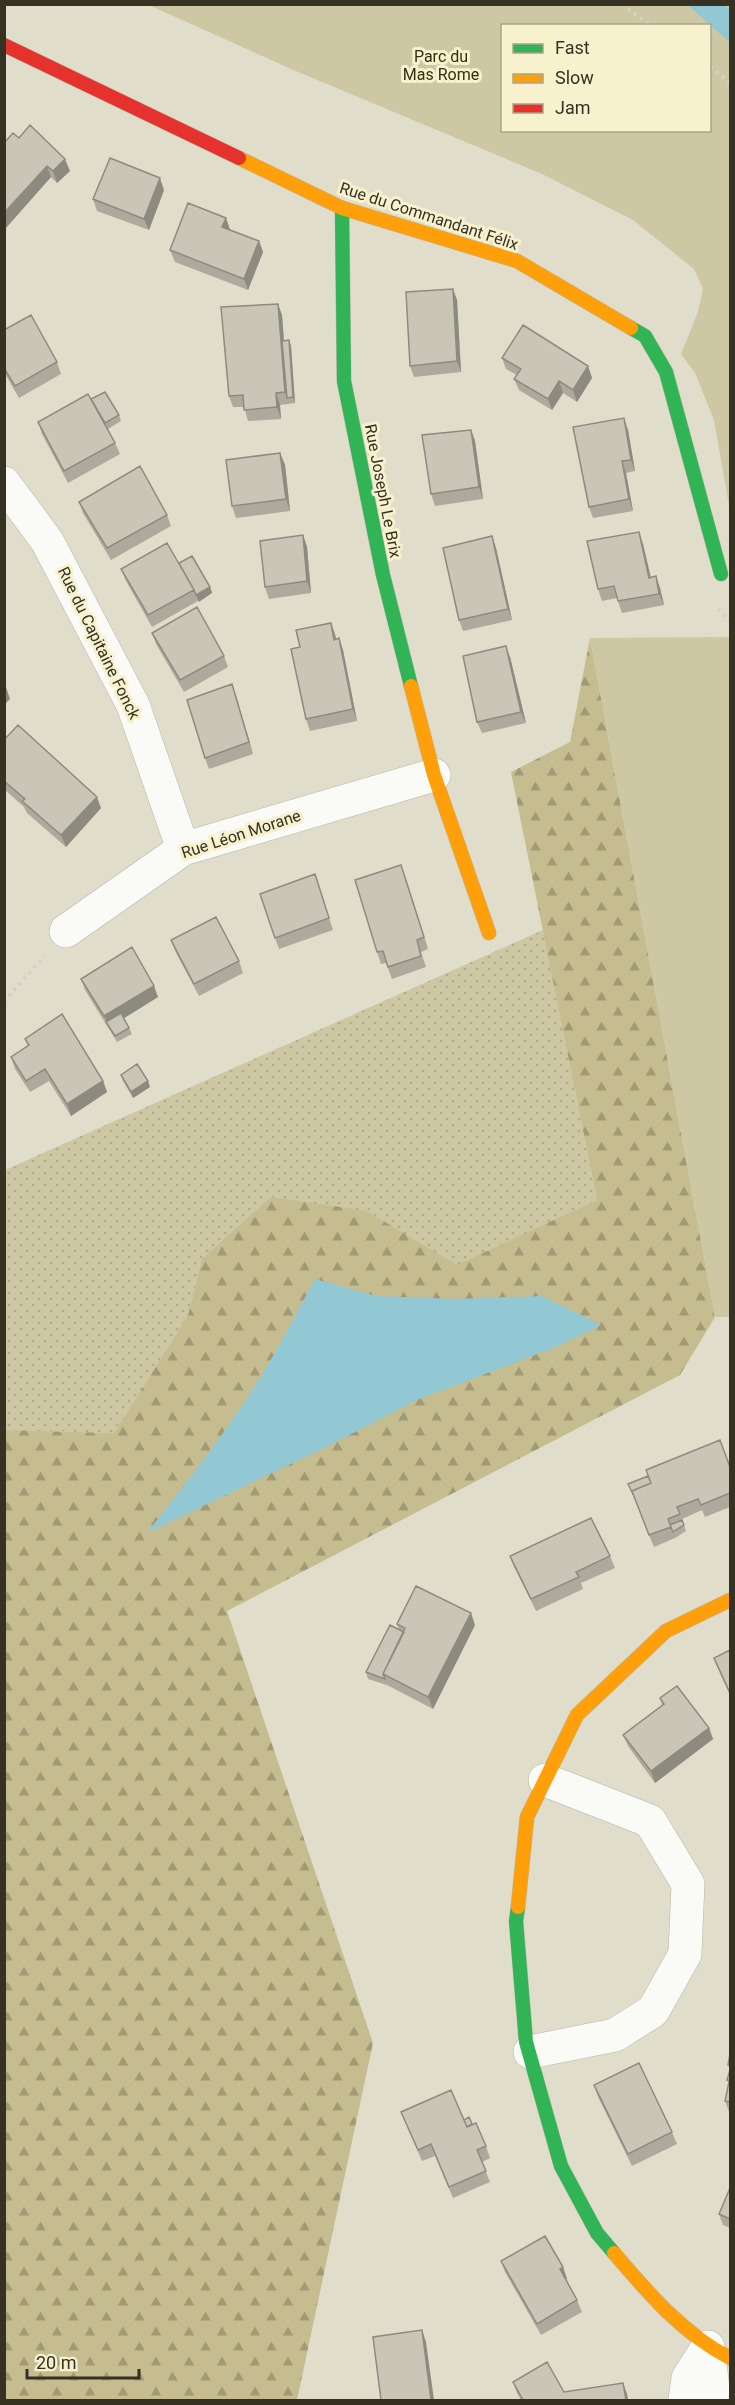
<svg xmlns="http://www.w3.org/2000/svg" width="735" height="2405" viewBox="0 0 735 2405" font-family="Roboto,sans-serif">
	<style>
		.grass { fill: url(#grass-dots) }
		.forest { fill: url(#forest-firs) }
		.green { fill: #cec7a3; fill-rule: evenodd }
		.water { fill: #92c7d4 }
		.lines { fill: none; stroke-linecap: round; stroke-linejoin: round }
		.street-casing { stroke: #b8b5a6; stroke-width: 34 }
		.fast-casing { stroke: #b8b5a6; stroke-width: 15 }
		.slow-casing { stroke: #b8b5a6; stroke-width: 15 }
		.jam-casing { stroke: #b8b5a6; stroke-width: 15 }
		.path { stroke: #d2d1cc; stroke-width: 4; stroke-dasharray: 3 4.5; stroke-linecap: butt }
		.street { stroke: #fafaf7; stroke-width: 33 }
		.fast { stroke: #30b455; stroke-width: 14 }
		.slow { stroke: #ff9f0a; stroke-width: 14 }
		.jam { stroke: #e5322d; stroke-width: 14 }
		.wall { fill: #adaa9d }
		.shaded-wall { fill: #8d8b80 }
		.building { fill: #c9c6b7; stroke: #8d8b80; stroke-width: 1.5 }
		.labels { text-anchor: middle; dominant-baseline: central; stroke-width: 6; stroke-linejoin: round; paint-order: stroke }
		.park-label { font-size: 16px; fill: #342e10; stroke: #f8f1cd }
		.street-label { font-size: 16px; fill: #353224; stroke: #f8f1cd }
	</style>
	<defs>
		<pattern id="grass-dots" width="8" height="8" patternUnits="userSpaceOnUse" patternTransform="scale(1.5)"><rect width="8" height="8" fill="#cec7a3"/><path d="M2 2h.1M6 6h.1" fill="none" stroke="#b2ab8c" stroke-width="1.8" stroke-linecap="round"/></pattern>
		<pattern id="forest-firs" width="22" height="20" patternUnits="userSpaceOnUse" patternTransform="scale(1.5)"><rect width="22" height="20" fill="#c5bd90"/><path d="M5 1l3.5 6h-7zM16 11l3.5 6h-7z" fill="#a19a75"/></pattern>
	</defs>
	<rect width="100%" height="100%" fill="#e0ddca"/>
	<path class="grass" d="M543 930 597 1200 457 1266 367 1211 202 1259 188 1315 114 1433 5 1430V1170Z"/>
	<path class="forest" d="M590 638 715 1317 680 1375 227 1611 373 2043 297 2400H5V1430L114 1433 188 1315 202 1259 271 1197 367 1211 457 1265 597 1200 511 772 570 742Z"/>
	<path class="green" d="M149 5H730V511L714 420 695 373 681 354 698 312 703 289 694 269 633 220 542 174 291 69ZM502 26H710V130H502Z
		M730 637V1317H715L590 638Z"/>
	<path class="water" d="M688 5H724L730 10V43Z
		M315 1279 376 1296 455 1299 542 1296 601 1325 558 1346 417 1400 332 1444 147 1533C191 1476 237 1419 273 1356 288 1331 301 1304 315 1279Z"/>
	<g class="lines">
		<defs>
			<path id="street" d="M4 483 47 541 133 705 183 849
				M66 931 183 849 434 775
				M530 2052 615 2035 653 2011 685 1954 688 1884 650 1821 545 1780
				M708 2347 713 2388 712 2400
				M685 2400 688 2378 708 2347"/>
			<path id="fast" d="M342 208 344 381 383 575 411 686
				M631 328 645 336 666 372 721 574
				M518 1907 516 1921 526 2042 561 2166 597 2233 614 2253"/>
			<path id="slow" d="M239 158 342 208 517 261 631 328
				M411 686 434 775 489 933
				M518 1907 527 1817 577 1715 666 1631 730 1600
				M614 2253C648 2293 683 2334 730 2358"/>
			<path id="jam" d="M4 45 239 158"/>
		</defs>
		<use href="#street" class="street-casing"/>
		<use href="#fast" class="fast-casing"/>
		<use href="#slow" class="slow-casing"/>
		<use href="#jam" class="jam-casing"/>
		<path class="path" d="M622 4 651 26
			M710 67 730 83
			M718 609 730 621
			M4 1002 44 956"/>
		<use href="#street" class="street"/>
		<use href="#fast" class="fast"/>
		<use href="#slow" class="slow"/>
		<use href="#jam" class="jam"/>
	</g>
	<path class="wall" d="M19 138 70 171 57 183 51 177 5 229 4 228V143Z
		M164 190 149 230 97 211 93 199Z
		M226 218 230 230 259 241 263 252 248 290 175 262 170 250Z
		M453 289 457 300 461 372 414 377 410 366Z
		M282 315 284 341 289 340 291 346 295 403 280 405 281 419 248 421 244 407H233L229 396Z
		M4 330 57 362 61 374 19 398 4 372Z
		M502 358 588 366 592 378 577 402 563 393 552 410 519 390 514 379 517 375 506 369Z
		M119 415 121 421 108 429 115 443 120 454 68 483 42 434 38 422Z
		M471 430 475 441 483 499 435 506 431 494Z
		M628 430 635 471 626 473 633 511 593 518 589 507Z
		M280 453 285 465 290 511 236 518 232 506Z
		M79 502 167 515 171 526 111 560 83 513Z
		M303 535 307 547 311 593 269 599 265 587Z
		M492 536 496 548 512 620 463 631 459 620Z
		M643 544 651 577 660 588 664 605 622 613 617 598 602 601 598 589Z
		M179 563 210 587 212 593 152 627 126 581 121 569Z
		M152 633 224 656 228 667 184 692 156 644Z
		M335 634 336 639 339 638 343 650 357 721 310 731 306 719 300 647Z
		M510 657 526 723 482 733 477 722Z
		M236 696 253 754 209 769 205 758Z
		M4 740 101 808 66 847 27 813 24 807 4 789Z
		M401 865 428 949 421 952 426 967 392 979 386 963 381 964 377 952Z
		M315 874 333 930 279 949 260 894Z
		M171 940 239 961 243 973 199 996 175 951Z
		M81 979 158 997 124 1018 132 1034 117 1042 85 990Z
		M25 1039 103 1081 107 1092 71 1116 49 1081 30 1092 15 1069 11 1057 28 1046Z
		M121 1075 150 1087 133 1098 123 1081Z
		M730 1467V1507L705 1517 702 1510 682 1519 686 1531 675 1538V1537V1538L654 1547 628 1484Z
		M510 1556H610L615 1568 581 1583 583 1589 536 1611 514 1567Z
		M397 1624 475 1625 433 1709 387 1685 368 1679 366 1672 399 1630Z
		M730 1650V1695L718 1669 714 1658Z
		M660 1698 709 1728 713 1739 655 1783 628 1746 623 1735 662 1705Z
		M730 2054V2113L729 2112 725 2101 729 2084 727 2080 730 2070 728 2065Z
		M594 2085 672 2132 677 2144 632 2166 598 2097Z
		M401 2112 464 2120 472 2124 486 2146 490 2158 482 2162 490 2182 453 2198 435 2156 422 2161Z
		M730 2188V2228L723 2225 719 2214Z
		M501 2261 563 2267 567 2279H566L577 2300 582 2312 541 2335 505 2272Z
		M513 2382 564 2392 623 2383 627 2394 628 2400H521L517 2393Z"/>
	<path class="shaded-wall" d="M65 159 70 171 57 183 53 171Z
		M47 166 51 177 5 229 4 213Z
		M160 178 164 190 149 230 144 219Z
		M226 218 230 230 226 239 222 227Z
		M259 241 263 252 248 290 244 279Z
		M453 289 457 300 461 372 457 361Z
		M278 304 282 315 288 398H287L285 392Z
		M289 340 291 346 295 403 293 397Z
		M588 366 592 378 577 402 573 390Z
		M559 381 563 393 552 410 548 399Z
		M276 393 280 405 281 419 277 407Z
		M624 418 628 430 635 471 631 460Z
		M471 430 475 441 483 499 479 487Z
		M280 453 285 465 290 511 286 499Z
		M622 461 626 473 633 511 629 499Z
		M639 532 643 544 653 589 649 578Z
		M303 535 307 547 311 593 307 581Z
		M492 536 496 548 512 620 508 609Z
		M656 576 660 588 664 605 659 594Z
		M210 587 212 593 199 602 196 595Z
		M331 623 335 634 338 651 334 640Z
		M339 638 343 650 357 721 353 709Z
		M506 646 510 657 526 723 521 712Z
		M232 684 236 696 253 754 249 742Z
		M6 687 10 699 4 705V689Z
		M97 797 101 808 66 847 61 835Z
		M401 865 405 876 428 949 424 937Z
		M154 986 158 997 110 1027 104 1016Z
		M103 1081 107 1092 71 1116 67 1104Z
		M148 1081 150 1087 133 1098 131 1092Z
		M471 1613 475 1625 433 1709 428 1697Z
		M709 1728 713 1739 655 1783 651 1771Z
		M563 2267 567 2279 564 2280 560 2269Z
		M422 2330 426 2342 434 2400H431Z
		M623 2383 627 2394 628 2400H626Z"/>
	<path class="building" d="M30 125 65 159 53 171 47 166 4 213V143L13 133 19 138Z
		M110 158 160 178 144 219 93 199Z
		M188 203 226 218 222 227 259 241 244 279 170 250Z
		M453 289 457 361 410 366 406 292Z
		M278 304 285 392 276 393 277 407 244 410 243 395 229 396 221 307Z
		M31 315 57 362 15 386 4 368V330Z
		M523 325 588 366 573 390 559 381 548 399 514 379 521 369 502 358Z
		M289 340 293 397 287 398 282 341Z
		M105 392 119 415 105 423 91 399Z
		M88 394 115 443 64 471 38 422Z
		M624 418 631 460 622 461 629 499 589 507 573 427Z
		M471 430 479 487 431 494 422 435Z
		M280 453 286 499 232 506 226 460Z
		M140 466 167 515 107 548 79 502Z
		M639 532 649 578 656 576 659 594 618 601 614 586 598 589 587 541Z
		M303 535 307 581 265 587 260 541Z
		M492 536 508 609 459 620 443 548Z
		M167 543 194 590 148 615 121 569Z
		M192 556 210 587 196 595 194 590 179 563Z
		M197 607 224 656 180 680 152 633Z
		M331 623 334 640 339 638 353 709 306 719 291 649 300 647 296 630Z
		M506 646 521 712 477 722 463 656Z
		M232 684 249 742 205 758 187 700Z
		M18 725 97 797 61 835 22 801 25 799 4 781V740Z
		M401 865 424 937 417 940 421 956 388 967 383 951 377 952 355 880Z
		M315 874 329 918 275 938 260 894Z
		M216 917 239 961 194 984 171 940Z
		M132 947 154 986 104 1016 81 979Z
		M121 1013 129 1028 115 1036 106 1022Z
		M62 1014 103 1081 67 1104 45 1069 26 1081 11 1057 29 1045 25 1039Z
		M137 1064 148 1081 131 1092 121 1075Z
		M720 1440 730 1467V1493L701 1505 698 1499 677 1507 680 1514 668 1519 671 1527 649 1535 632 1491 651 1483 646 1470Z
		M648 1476 651 1483 632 1491 634 1496 628 1484Z
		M591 1518 610 1556 576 1572 579 1577 531 1599 510 1556Z
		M682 1520 684 1525 673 1532 670 1525Z
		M416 1586 471 1613 428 1697 383 1674 405 1628 397 1624Z
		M390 1625 404 1632 383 1674 385 1679 366 1672Z
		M730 1650V1693L714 1658Z
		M677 1686 709 1728 651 1771 623 1735 664 1704 660 1698Z
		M730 2054V2065H728Z
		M639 2063 672 2132 628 2154 594 2085Z
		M730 2070V2081L727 2080Z
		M730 2077V2102L725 2101Z
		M451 2090 467 2127 476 2123 486 2146 477 2150 486 2171 449 2187 431 2144 418 2150 401 2112Z
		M469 2117 472 2124 467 2127 464 2120Z
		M730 2188V2219L719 2214Z
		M545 2236 563 2267 560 2269 577 2300 537 2324 501 2261Z
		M422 2330 431 2400H381L373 2337Z
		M547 2362 564 2392 623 2383 626 2400H523L513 2382Z"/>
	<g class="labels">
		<g class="park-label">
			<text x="441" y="56">Parc du<tspan x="441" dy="18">Mas Rome</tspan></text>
		</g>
		<g class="street-label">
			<text transform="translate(429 216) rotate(18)">Rue du Commandant Félix</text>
			<text transform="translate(383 491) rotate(79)">Rue Joseph Le Brix</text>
			<text transform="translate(99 643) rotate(64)">Rue du Capitaine Fonck</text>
			<text transform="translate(241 834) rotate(-18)">Rue Léon Morane</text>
		</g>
	</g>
	<rect width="735" height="2405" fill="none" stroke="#353224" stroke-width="12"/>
	<rect x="501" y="24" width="210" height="108" fill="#f8f1cd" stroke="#aaa589" stroke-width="1.5"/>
	<rect x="513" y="44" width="30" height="9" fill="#30b455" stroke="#aaa589" stroke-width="1.5"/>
	<text x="555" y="54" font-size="18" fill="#353224">Fast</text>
	<rect x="513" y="74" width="30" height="9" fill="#ff9f0a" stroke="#aaa589" stroke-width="1.5"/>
	<text x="555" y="84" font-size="18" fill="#353224">Slow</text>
	<rect x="513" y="104" width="30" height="9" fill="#e5322d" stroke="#aaa589" stroke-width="1.5"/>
	<text x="555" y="114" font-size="18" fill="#353224">Jam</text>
	<path d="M27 2369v9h112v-9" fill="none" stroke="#353224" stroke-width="3"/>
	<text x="36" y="2369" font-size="18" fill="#353224" stroke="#f8f1cd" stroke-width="4.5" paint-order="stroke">20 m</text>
</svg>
